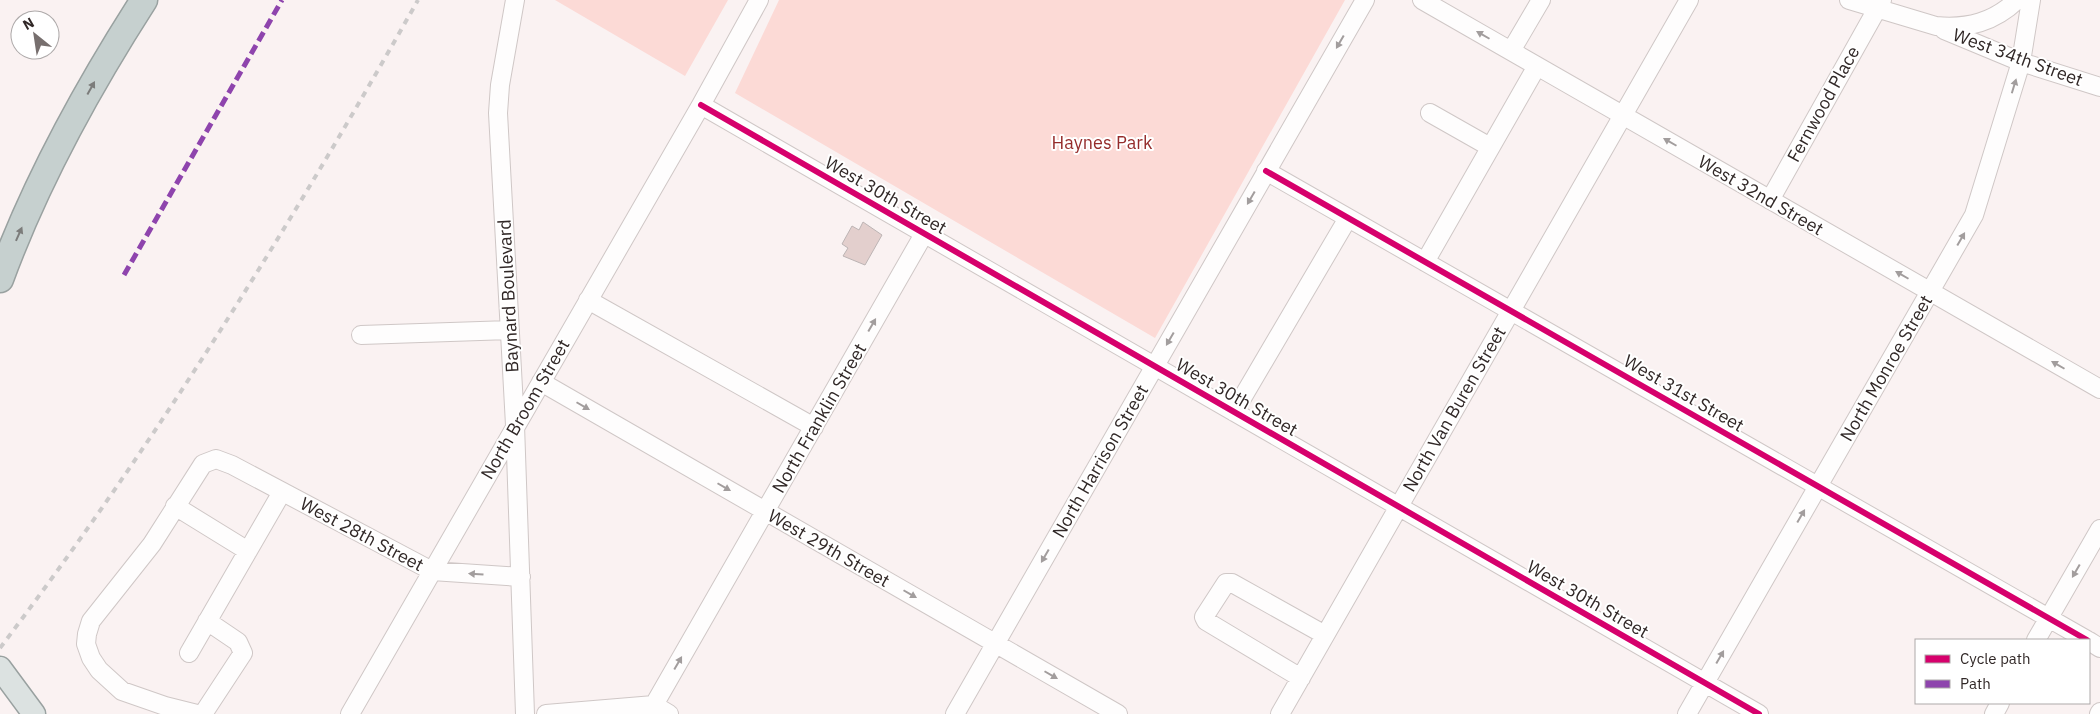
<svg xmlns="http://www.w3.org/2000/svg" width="2100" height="714" viewBox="0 0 2100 714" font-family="'IBM Plex Sans',sans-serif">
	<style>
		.green { fill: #fcdad6 }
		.building { fill: #e3cfcd; stroke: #bcb4b4 }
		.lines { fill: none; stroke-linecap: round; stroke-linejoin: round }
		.minor-casing { stroke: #cfc7c6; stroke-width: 20 }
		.major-casing { stroke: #99a1a0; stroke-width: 25 }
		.highway-casing { stroke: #99a1a0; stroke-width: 29 }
		.minor { stroke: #fefdfd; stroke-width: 18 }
		.major { stroke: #dce2e1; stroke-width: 22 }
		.highway { stroke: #c6d0cf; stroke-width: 26 }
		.rail { stroke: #cccaca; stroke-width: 4; stroke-dasharray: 6 6; stroke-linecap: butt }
		.quiet { stroke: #8e44ad; stroke-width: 5; stroke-dasharray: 10 5; stroke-linecap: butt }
		.cycleway-casing { stroke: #fff; stroke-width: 9 }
		.cycleway { stroke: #d6006c; stroke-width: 6 }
		.oneway { fill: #a29d9d }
		.oneway2 { fill: #7c7c7b }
		.labels { text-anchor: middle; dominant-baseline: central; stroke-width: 4; stroke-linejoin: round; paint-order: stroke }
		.street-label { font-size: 18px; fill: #312827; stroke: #fff }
		.park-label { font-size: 18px; fill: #952c2b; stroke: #fff }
	</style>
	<rect width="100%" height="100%" fill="#faf2f2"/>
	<path class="green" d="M555 0H728L685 76Z
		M779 0H1345L1155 338 735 93Z"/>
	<path class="building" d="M863 222 882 235 865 265 843 256 848 248 842 244 852 226 859 230Z"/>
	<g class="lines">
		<defs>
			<path id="minor" d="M515 0 500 85 498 113 515 425 525 714
				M1422 0 2100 389
				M1849 0 1936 26C1968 29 1994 22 2017 0
				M1944 30 2021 62 2100 87
				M1511 51 1541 0
				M701 105 1759 714
				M1430 113 1490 147
				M1266 171 2087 640
				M1770 200 1882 0
				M1425 262 1537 66
				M588 300 814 427
				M361 335 510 330
				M541 382 1118 714
				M1234 412 1348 218
				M175 506 248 551
				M2036 640 2100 529
				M2089 641 2100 648
				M189 653 282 492
				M1301 678 1206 621 1204 617 1226 583H1232L1325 635
				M654 705 924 234
				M197 714 165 706 122 691 99 670 91 658 86 644 87 634 91 621 152 544 203 464 216 459 232 465 432 571 521 577
				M203 714 243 653 238 642 207 621
				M350 714 701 105 759 0
				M546 714 654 705 669 714
				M955 714 1365 0
				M1280 714 1689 0
				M1687 714 1974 215 2021 62 2031 0
				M1994 714 2000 703
				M2099 714 2100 712"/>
			<path id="major" d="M0 668 34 714"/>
			<path id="highway" d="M0 279C36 181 88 87 144 0"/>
		</defs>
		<use href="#minor" class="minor-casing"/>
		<use href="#major" class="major-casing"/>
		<use href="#highway" class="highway-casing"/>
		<use href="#minor" class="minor"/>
		<use href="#major" class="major"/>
		<use href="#highway" class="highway"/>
		<path class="rail" d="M0 648C155 444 292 223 418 0"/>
		<path class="quiet" d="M124 275 282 0"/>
		<defs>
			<path id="cycleway" d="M701 105 1759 714
				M1266 171 2087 640"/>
		</defs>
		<use href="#cycleway" class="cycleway-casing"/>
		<use href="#cycleway" class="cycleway"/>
	</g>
	<defs><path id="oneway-solid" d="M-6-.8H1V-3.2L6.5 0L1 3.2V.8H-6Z" transform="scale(1.25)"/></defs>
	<g class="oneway">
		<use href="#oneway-solid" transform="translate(1483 35) rotate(-150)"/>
		<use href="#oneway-solid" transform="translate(1340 42) rotate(120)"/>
		<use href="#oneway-solid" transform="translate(2014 86) rotate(-73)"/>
		<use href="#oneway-solid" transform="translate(1670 142) rotate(-150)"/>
		<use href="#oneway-solid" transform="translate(1251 198) rotate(120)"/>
		<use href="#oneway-solid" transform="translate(1961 239) rotate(-60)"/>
		<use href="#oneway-solid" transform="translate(1902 275) rotate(-150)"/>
		<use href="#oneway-solid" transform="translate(872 325) rotate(-60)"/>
		<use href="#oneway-solid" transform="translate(1170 339) rotate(120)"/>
		<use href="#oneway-solid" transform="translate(2058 365) rotate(-150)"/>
		<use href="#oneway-solid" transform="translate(583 406) rotate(30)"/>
		<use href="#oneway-solid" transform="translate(724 487) rotate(30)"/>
		<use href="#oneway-solid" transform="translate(1801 516) rotate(-60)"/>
		<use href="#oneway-solid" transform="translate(1045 556) rotate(120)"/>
		<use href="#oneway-solid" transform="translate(2076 571) rotate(120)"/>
		<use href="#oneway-solid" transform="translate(476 574) rotate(-176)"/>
		<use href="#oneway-solid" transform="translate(910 594) rotate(30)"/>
		<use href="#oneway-solid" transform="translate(1720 657) rotate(-60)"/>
		<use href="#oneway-solid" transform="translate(678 663) rotate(-60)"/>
		<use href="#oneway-solid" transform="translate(1051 675) rotate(30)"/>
	</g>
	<g class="oneway2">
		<use href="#oneway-solid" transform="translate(91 88) rotate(-61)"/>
		<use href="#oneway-solid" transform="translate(19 234) rotate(-66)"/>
	</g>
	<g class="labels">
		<g class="street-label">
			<text transform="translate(2018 57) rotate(20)">West 34th Street</text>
			<text transform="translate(1823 104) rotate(-61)">Fernwood Place</text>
			<text transform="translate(886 195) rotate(30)">West 30th Street</text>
			<text transform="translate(1761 195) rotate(30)">West 32nd Street</text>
			<text transform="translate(508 296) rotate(-93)">Baynard Boulevard</text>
			<text transform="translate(1886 368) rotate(-60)">North Monroe Street</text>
			<text transform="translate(1684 393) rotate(30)">West 31st Street</text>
			<text transform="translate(1237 397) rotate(30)">West 30th Street</text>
			<text transform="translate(525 409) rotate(-60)">North Broom Street</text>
			<text transform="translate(1454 409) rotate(-60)">North Van Buren Street</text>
			<text transform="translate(819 418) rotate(-60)">North Franklin Street</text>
			<text transform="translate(1100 461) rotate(-60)">North Harrison Street</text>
			<text transform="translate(362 534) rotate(28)">West 28th Street</text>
			<text transform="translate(829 548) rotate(30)">West 29th Street</text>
			<text transform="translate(1588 599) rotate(30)">West 30th Street</text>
		</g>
		<g class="park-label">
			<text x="1102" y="142">Haynes Park</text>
		</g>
	</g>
	<rect x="1915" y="639" width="175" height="65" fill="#ffffff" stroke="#ada9a9"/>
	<rect x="1925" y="655" width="25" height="8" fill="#d6006c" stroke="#ada9a9"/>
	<text x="1960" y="664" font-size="15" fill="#312827">Cycle path</text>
	<rect x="1925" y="680" width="25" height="8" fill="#8e44ad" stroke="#ada9a9"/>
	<text x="1960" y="689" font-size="15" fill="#312827">Path</text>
	<g transform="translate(35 35) rotate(330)"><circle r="24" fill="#ffffff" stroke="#ada9a9"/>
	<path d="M0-4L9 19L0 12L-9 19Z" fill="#776f6e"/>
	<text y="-8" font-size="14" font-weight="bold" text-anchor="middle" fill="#312827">N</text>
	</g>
</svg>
